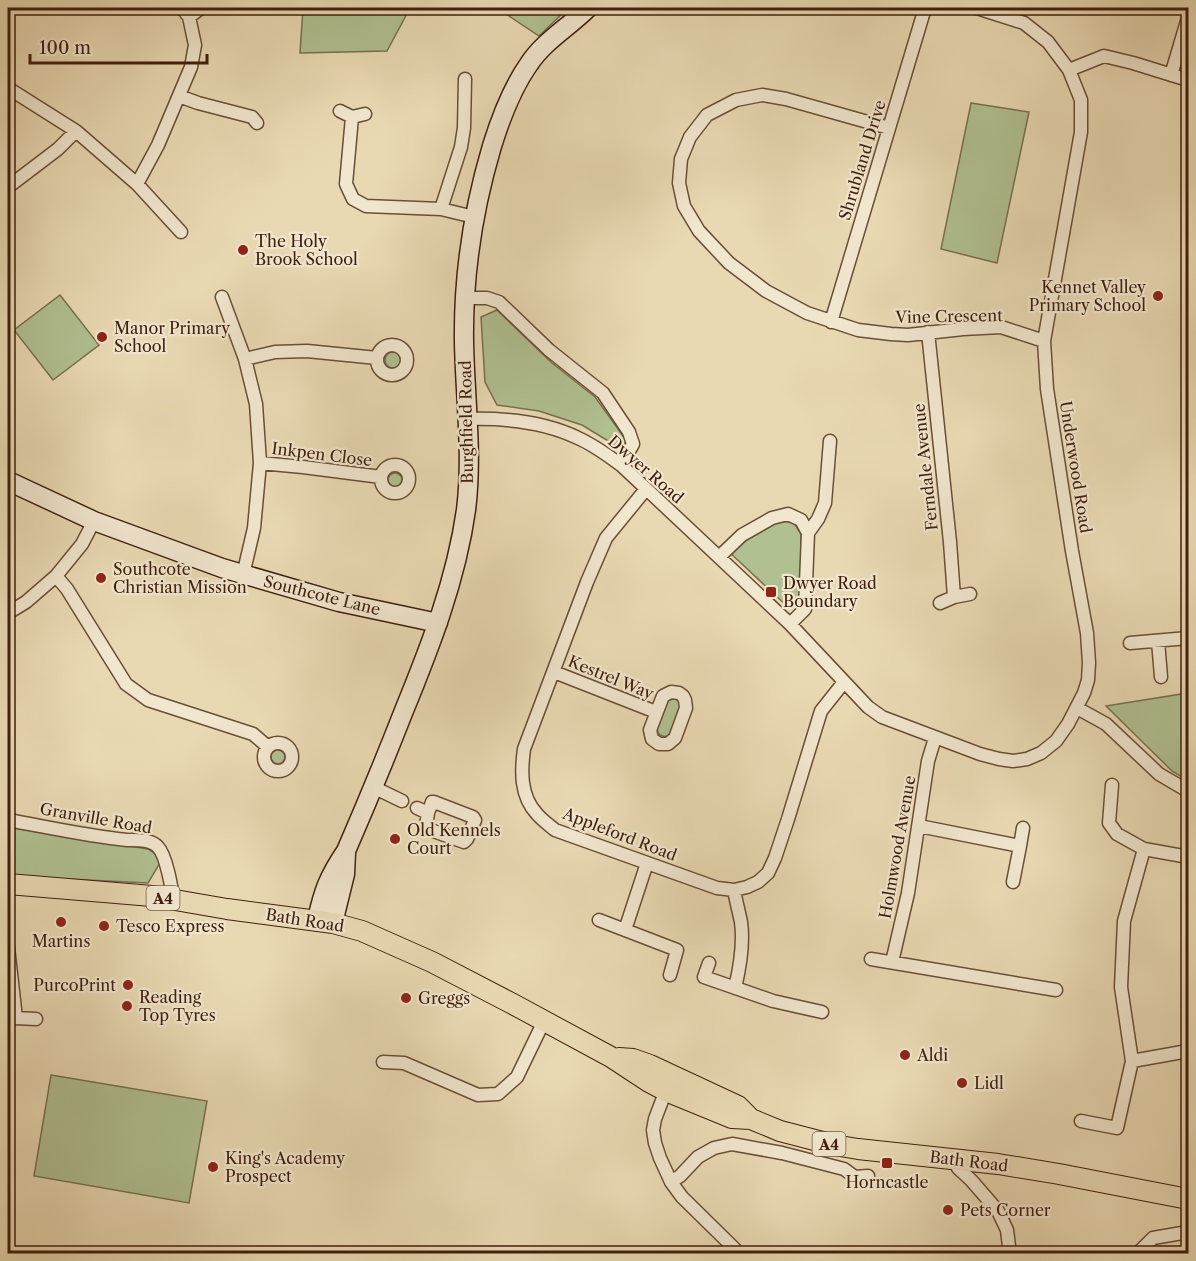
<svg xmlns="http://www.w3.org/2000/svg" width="1196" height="1261" viewBox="0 0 1196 1261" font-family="'Libre Caslon Text',serif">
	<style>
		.green { fill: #b0c091; stroke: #78704f; stroke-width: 1.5 }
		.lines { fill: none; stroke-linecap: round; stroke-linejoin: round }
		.street-casing { stroke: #6a4e36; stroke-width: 15 }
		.secondary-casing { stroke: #401f0d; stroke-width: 21 }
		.primary-casing { stroke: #401f0d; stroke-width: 22 }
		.street { stroke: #f1e6ce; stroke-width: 12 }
		.secondary { stroke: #f1e6ce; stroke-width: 18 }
		.primary { stroke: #e9d9b3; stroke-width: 20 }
		.poi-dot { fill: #8f2418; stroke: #f1e6ce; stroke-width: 2 }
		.labels { text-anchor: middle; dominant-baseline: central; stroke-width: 4.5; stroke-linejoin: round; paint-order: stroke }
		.shield { fill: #f1e6ce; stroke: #755b47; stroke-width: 1.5 }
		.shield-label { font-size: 15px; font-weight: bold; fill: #401f0d }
		.street-label { font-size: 16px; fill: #401f0d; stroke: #f1e6ce }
		.poi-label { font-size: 16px; fill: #401f0d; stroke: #f1e6ce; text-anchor: start }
	</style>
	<rect width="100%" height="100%" fill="#e9d9b3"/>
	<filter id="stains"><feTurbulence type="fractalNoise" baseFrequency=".00333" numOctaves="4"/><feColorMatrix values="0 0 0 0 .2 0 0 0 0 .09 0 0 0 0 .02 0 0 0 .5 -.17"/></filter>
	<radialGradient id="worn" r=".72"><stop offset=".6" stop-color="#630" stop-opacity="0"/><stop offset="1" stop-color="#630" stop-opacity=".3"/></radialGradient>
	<path class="green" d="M303 8H410L387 51 300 53Z
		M497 8H568L539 36Z
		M971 103 1029 112 997 263 941 249Z
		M60 295 99 345 53 380 14 330Z
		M497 310 552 363 595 397 626 440 623 450 582 425 539 411 497 405 485 382 481 317Z
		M385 360a8 8 0 1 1 16 0a8 8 0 1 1-16 0Z
		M388 480a7 7 0 1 1 14 0a7 7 0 1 1-14 0Z
		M780 521 794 523 801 534 800 604 788 607 728 551Z
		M1188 693V781L1172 771 1106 706Z
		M672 698 678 700 682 705 670 736C647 740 661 713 665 703Z
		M271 757a7 7 0 1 1 14 0a7 7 0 1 1-14 0Z
		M8 827 148 849 157 855 160 863 148 883 8 876Z
		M51 1075 207 1101 189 1203 34 1176Z"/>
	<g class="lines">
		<defs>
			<path id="street" d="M189 17 201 8
				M1069 70 1104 56 1133 63 1188 80
				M1171 75 1188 18
				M8 88 76 131 137 184 181 232
				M179 96 198 103 252 117 257 123
				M340 111 352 117 365 114
				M352 117 346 184 353 199 366 206 441 209 474 217
				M889 128 786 99 762 95 736 100 707 115 690 137 681 159 679 183 684 206 699 231 729 263 766 291 807 313 858 330 891 334 908 335 963 329 1001 327 1044 341
				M137 184 158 145 191 67 195 45 189 17 182 8
				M8 187 58 149 76 131
				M441 209 461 147 464 128 465 79
				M222 297 245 359 256 404 260 463 254 528 243 575
				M464 298H487L499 302 549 350 603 393 629 432 633 444 621 465
				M831 322 925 8
				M928 332 950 542 954 597 940 603
				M377 360a15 15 0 1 1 30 0a15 15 0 1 1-30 0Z
				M245 359 275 352 307 351 377 358
				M468 419C505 418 545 422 578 438 594 445 607 455 621 465L790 624 868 707 882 717 980 754 999 759 1013 761 1027 759 1041 753 1056 741 1068 724 1084 693 1088 680 1089 663 1087 633 1072 551 1047 389 1044 341 1081 132V100L1069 70 1048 42 1024 23 977 8
				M260 463 303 467 381 477
				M381 479a14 14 0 1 1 28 0a14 14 0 1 1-28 0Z
				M646 489 606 538 587 582 524 749C521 771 520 796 537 814 542 820 549 825 555 830L717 888 734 890 747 887 758 882 768 873 775 858 788 819 821 711 844 682
				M808 533 818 519 825 503 830 441
				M719 557 742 535 772 518 788 514 801 520 808 533 805 609 790 624
				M56 576 67 589 126 684 148 700 253 734 268 747
				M954 597 970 594
				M8 613 26 602 56 576 82 544 94 521
				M1158 641 1161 677
				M1130 643 1188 638
				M554 672 656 712
				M671 692 679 693 683 696 685 700 686 708 675 738 668 744H659L652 739 650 730 663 696Z
				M1077 708 1106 724 1159 774 1188 791
				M264 757a14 14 0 1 1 28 0a14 14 0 1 1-28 0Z
				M1112 785 1109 823 1117 834 1144 849 1183 856 1188 852
				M373 787 402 801
				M417 808 428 813 432 802H434L473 817 475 820 467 839 464 842 428 829 426 826 428 813
				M8 820C47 827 87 836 127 840 137 840 151 839 158 847 166 855 172 888 173 900
				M919 826 1020 846 1013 882
				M1020 846 1023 828
				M734 890C736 901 739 912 741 922 744 944 740 967 735 988
				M599 920 677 950 670 975
				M625 930 647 863
				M8 947 16 1018 8 1019
				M871 959 1056 990
				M892 962 908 893 928 761 935 738
				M709 963 704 977 773 1001 822 1012
				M16 1018 36 1019
				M1132 1061 1188 1051
				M383 1062 404 1063 478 1095 498 1094 517 1077 544 1021
				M668 1085 655 1119 653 1130 655 1143 660 1158 671 1182 682 1197 740 1254
				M1081 1121 1117 1128 1132 1061 1121 987 1124 921 1144 849
				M955 1159 958 1168 971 1180 998 1211 1007 1230 1010 1254
				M671 1182 680 1176 698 1157 714 1148 732 1144 782 1153 844 1169 855 1177 868 1176
				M1137 1254 1153 1238 1188 1232"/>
			<path id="secondary" d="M8 481 94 521 222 568 339 602 438 623
				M317 920C323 891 329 876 346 851 366 805 385 759 403 713 430 647 456 581 466 510 473 454 465 398 464 342 463 275 473 210 492 146 501 117 512 88 529 64 544 41 569 27 588 8
				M333 923 345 874 346 853"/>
			<path id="primary" d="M8 884 152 896 227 909 333 923 362 931 432 962 511 1003 611 1057 649 1082 666 1091 732 1118 751 1119 780 1131 834 1145 858 1149 998 1164 1059 1174 1188 1199
				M619 1058 633 1059 650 1065 738 1106 749 1117"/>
		</defs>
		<use href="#street" class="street-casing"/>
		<use href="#secondary" class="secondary-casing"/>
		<use href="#primary" class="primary-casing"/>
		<use href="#street" class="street"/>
		<use href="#secondary" class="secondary"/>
		<use href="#primary" class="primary"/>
	</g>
	<g class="poi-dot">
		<circle cx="243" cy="250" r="6"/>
		<circle cx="1158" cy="296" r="6"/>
		<circle cx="102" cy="337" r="6"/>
		<circle cx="101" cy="578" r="6"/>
		<rect x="765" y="586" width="12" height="12" rx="3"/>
		<circle cx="395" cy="839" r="6"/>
		<circle cx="61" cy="922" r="6"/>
		<circle cx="104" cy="926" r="6"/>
		<circle cx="128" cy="985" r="6"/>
		<circle cx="406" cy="998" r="6"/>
		<circle cx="127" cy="1006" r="6"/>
		<circle cx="905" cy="1055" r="6"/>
		<circle cx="962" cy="1083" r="6"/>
		<rect x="881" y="1157" width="12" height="12" rx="3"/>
		<circle cx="213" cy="1167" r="6"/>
		<circle cx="948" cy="1210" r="6"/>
	</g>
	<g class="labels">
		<g class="shield">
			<rect x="146.5" y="886" width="33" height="24" rx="4.5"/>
			<rect x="812.5" y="1132" width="33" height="24" rx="4.5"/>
		</g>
		<g class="shield-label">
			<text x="163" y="898">A4</text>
			<text x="829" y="1144">A4</text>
		</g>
		<g class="street-label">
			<text transform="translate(862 160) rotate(-73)">Shrubland Drive</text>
			<text transform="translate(949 316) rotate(-1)">Vine Crescent</text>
			<text transform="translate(466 422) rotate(-91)">Burghfield Road</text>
			<text transform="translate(322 454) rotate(7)">Inkpen Close</text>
			<text transform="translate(925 467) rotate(-96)">Ferndale Avenue</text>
			<text transform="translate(1076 467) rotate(81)">Underwood Road</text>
			<text transform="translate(646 469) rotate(41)">Dwyer Road</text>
			<text transform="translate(322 595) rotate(14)">Southcote Lane</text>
			<text transform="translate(611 677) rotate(22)">Kestrel Way</text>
			<text transform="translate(96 818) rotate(10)">Granville Road</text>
			<text transform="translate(620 834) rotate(21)">Appleford Road</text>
			<text transform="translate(897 847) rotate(-80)">Holmwood Avenue</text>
			<text transform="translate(305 920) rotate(9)">Bath Road</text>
			<text transform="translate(969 1161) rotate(7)">Bath Road</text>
		</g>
		<g class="poi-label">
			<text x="255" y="241">The Holy<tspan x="255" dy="18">Brook School</tspan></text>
			<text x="1146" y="287" text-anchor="end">Kennet Valley<tspan x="1146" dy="18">Primary School</tspan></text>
			<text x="114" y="328">Manor Primary<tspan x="114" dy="18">School</tspan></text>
			<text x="113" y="569">Southcote<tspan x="113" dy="18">Christian Mission</tspan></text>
			<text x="783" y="583">Dwyer Road<tspan x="783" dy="18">Boundary</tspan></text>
			<text x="407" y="830">Old Kennels<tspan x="407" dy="18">Court</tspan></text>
			<text x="116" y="926">Tesco Express</text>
			<text x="61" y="941" text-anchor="middle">Martins</text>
			<text x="116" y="985" text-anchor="end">PurcoPrint</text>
			<text x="139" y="997">Reading<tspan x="139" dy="18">Top Tyres</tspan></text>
			<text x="418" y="998">Greggs</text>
			<text x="917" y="1055">Aldi</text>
			<text x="974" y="1083">Lidl</text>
			<text x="225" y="1158">King's Academy<tspan x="225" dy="18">Prospect</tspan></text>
			<text x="887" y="1182" text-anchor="middle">Horncastle</text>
			<text x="960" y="1210">Pets Corner</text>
		</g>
	</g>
	<rect width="1196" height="1261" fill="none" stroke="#e9d9b3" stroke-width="30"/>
	<rect x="9" y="9" width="1178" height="1243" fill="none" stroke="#401f0d" stroke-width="3"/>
	<rect x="15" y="15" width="1166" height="1231" fill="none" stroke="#401f0d" stroke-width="1.5"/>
	<path d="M30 54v9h177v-9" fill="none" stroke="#401f0d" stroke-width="3"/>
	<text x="39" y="54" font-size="18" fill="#401f0d" stroke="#f1e6ce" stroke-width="4.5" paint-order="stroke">100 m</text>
	<rect width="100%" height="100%" filter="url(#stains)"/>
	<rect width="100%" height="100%" fill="url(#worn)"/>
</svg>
